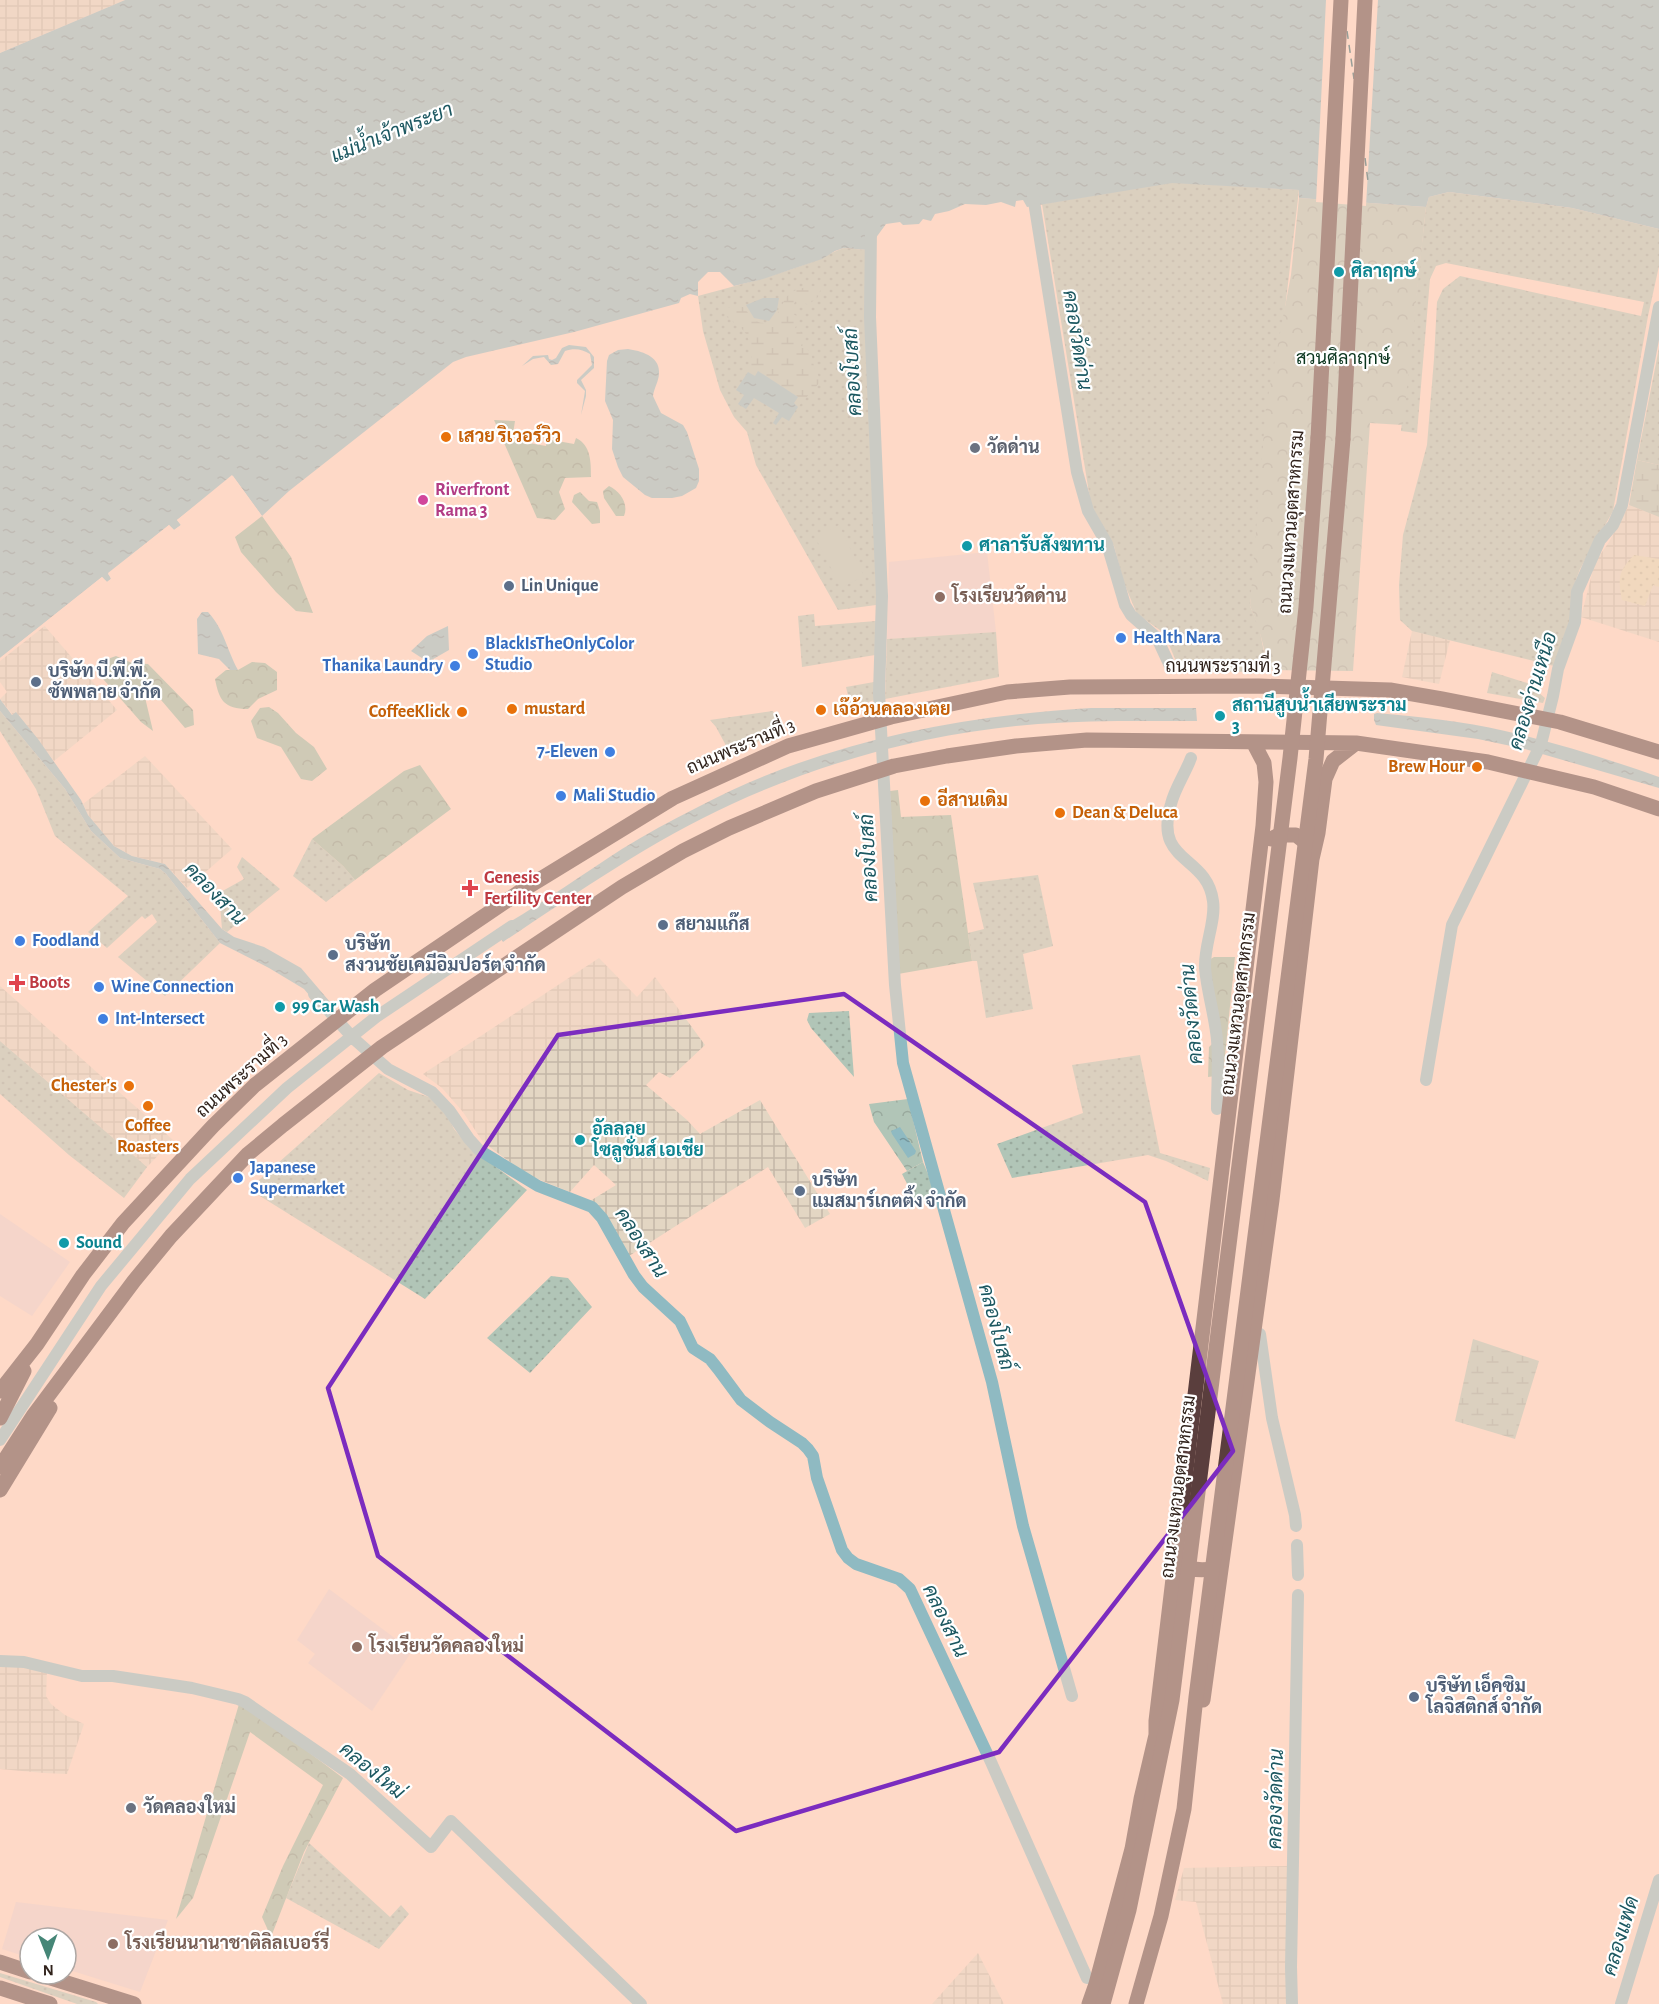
<svg xmlns="http://www.w3.org/2000/svg" width="1659" height="2004" viewBox="0 0 1659 2004" font-family="'Alegreya Sans',Sarabun,sans-serif">
	<style>
		.industrial { fill: url(#industrial-grid) }
		.education { fill: #ebd1ce }
		.grass { fill: url(#grass-dots) }
		.forest { fill: url(#forest-crowns) }
		.wetland { fill: url(#wetland-marsh) }
		.sand { fill: url(#sand-dots) }
		.park { fill: url(#park-crowns) }
		.pitch { fill: #b1c5b7 }
		.water { fill: url(#water-ripples) }
		.pier { fill: #fed9c7 }
		.lines { fill: none; stroke-linecap: round; stroke-linejoin: round }
		.canal { stroke: #8fbac2; stroke-width: 12 }
		.ferry { stroke: #1c5861; stroke-width: 1.5; stroke-dasharray: 8 6; stroke-linecap: butt }
		.major { stroke: #5a3e3d; stroke-width: 15 }
		.major-bridge { stroke: #5a3e3d; stroke-width: 15 }
		.marked { fill: none; stroke: #7b2cbf; stroke-width: 4.5; stroke-linejoin: round }
		.culture-dot { fill: #0f9aa8; stroke: #fff; stroke-width: 2 }
		.food-dot { fill: #e8710a; stroke: #fff; stroke-width: 2 }
		.worship-dot { fill: #6b7280; stroke: #fff; stroke-width: 2 }
		.hotel-dot { fill: #d1479c; stroke: #fff; stroke-width: 2 }
		.service-dot { fill: #5c6f8a; stroke: #fff; stroke-width: 2 }
		.education-dot { fill: #8d6e63; stroke: #fff; stroke-width: 2 }
		.shop-dot { fill: #3f7fe0; stroke: #fff; stroke-width: 2 }
		.health-dot { fill: #e0444e; stroke: #fff; stroke-width: 2 }
		.labels { text-anchor: middle; dominant-baseline: central; stroke-width: 4.5; stroke-linejoin: round; paint-order: stroke }
		.culture-label { font-size: 18px; font-weight: bold; fill: #0d838f; stroke: #fff; text-anchor: start }
		.park-label { font-size: 18px; fill: #0a351e; stroke: #fff }
		.food-label { font-size: 18px; font-weight: bold; fill: #c56008; stroke: #fff; text-anchor: start }
		.worship-label { font-size: 18px; font-weight: bold; fill: #5b616d; stroke: #fff; text-anchor: start }
		.hotel-label { font-size: 18px; font-weight: bold; fill: #b23c85; stroke: #fff; text-anchor: start }
		.street-label { font-size: 18px; fill: #31231c; stroke: #fff }
		.service-label { font-size: 18px; font-weight: bold; fill: #4e5e75; stroke: #fff; text-anchor: start }
		.education-label { font-size: 18px; font-weight: bold; fill: #785e54; stroke: #fff; text-anchor: start }
		.shop-label { font-size: 18px; font-weight: bold; fill: #366cbe; stroke: #fff; text-anchor: start }
		.health-label { font-size: 18px; font-weight: bold; fill: #be3a42; stroke: #fff; text-anchor: start }
		.water-label { font-size: 20px; font-style: italic; fill: #1c5861; stroke: #fff }
	</style>
	<defs>
		<pattern id="industrial-grid" width="8" height="8" patternUnits="userSpaceOnUse" patternTransform="scale(1.5)"><rect width="8" height="8" fill="#e3d6c3"/><path d="M0 4h8M4 0v8" fill="none" stroke="#c3b7a7"/></pattern>
		<pattern id="grass-dots" width="8" height="8" patternUnits="userSpaceOnUse" patternTransform="scale(1.5)"><rect width="8" height="8" fill="#b1c5b7"/><path d="M2 2h.1M6 6h.1" fill="none" stroke="#99a99d" stroke-width="1.8" stroke-linecap="round"/></pattern>
		<pattern id="forest-crowns" width="20" height="18" patternUnits="userSpaceOnUse" patternTransform="scale(1.5)"><rect width="20" height="18" fill="#97b8a2"/><path d="M2 6a3 3 0 1 1 6 0M12 15a3 3 0 1 1 6 0" fill="none" stroke="#7c9583"/></pattern>
		<pattern id="wetland-marsh" width="20" height="14" patternUnits="userSpaceOnUse" patternTransform="scale(1.5)"><rect width="20" height="14" fill="#b1c5b7"/><path d="M1 5h8M5 5V1M11 12h8M15 12V8" fill="none" stroke="#99a99d"/></pattern>
		<pattern id="sand-dots" width="8" height="8" patternUnits="userSpaceOnUse" patternTransform="scale(1.5)"><rect width="8" height="8" fill="#e2d8b3"/><path d="M2 2h.1M6 6h.1" fill="none" stroke="#c2b999" stroke-width="1.8" stroke-linecap="round"/></pattern>
		<pattern id="park-crowns" width="20" height="18" patternUnits="userSpaceOnUse" patternTransform="scale(1.5)"><rect width="20" height="18" fill="#b1c5b7"/><path d="M2 6a3 3 0 1 1 6 0M12 15a3 3 0 1 1 6 0" fill="none" stroke="#99a99d"/></pattern>
		<pattern id="water-ripples" width="26" height="14" patternUnits="userSpaceOnUse" patternTransform="scale(1.5)"><rect width="26" height="14" fill="#8fbac2"/><path d="M2 4q2-2 4 0t4 0M15 11q2-2 4 0t4 0" fill="none" stroke="#75979d"/></pattern>
	</defs>
	<rect width="100%" height="100%" fill="#fed9c7"/>
	<path class="industrial" d="M0 0H125L0 53Z
		M1629 505 1659 517V642L1581 617 1595 562 1609 542Z
		M43 624 117 710 54 761 16 713 13 715 0 699 7 692 0 682V658Z
		M1412 631 1450 640 1439 684 1402 677Z
		M145 756 232 849 187 888 165 864 132 856 114 846 88 815 83 804Z
		M599 958 637 997 655 977 705 1045 670 1078 659 1072 646 1085 687 1120 700 1134 760 1100 830 1214 805 1228 768 1167 629 1256 599 1208 590 1201 616 1185 594 1165 570 1192 526 1174 483 1142 463 1112 442 1088 423 1074Z
		M0 986 173 1140 147 1167 0 1041Z
		M0 1663H16L47 1671 46 1696 51 1704 65 1715 84 1724 67 1774 44 1773 0 1769Z
		M1287 1866 1288 2004H1223L1196 1902 1175 1900 1184 1868Z
		M978 1953 1004 2004H932Z"/>
	<path class="education" d="M987 552 996 632 887 639 889 562Z
		M0 1214 70 1262 32 1316 0 1296Z
		M329 1589 412 1651 372 1711 308 1663 315 1654 297 1640Z
		M16 1902 168 1920 140 1992 66 1969V1938H30V1958L2 1949Z"/>
	<path class="grass" d="M1172 182 1299 190 1250 606 1259 627 1266 662 1256 661 1255 672 1185 671 1179 668 1164 633 1137 614 1124 583 1114 546 1092 511 1042 204Z
		M1449 192 1572 208 1659 229V266L1648 316 1613 511 1580 569 1573 588 1571 620 1554 666 1412 631 1400 620 1399 585 1403 535 1427 445 1434 359 1437 302 1443 289 1460 276 1641 316 1644 302 1446 263 1436 266 1430 279 1417 433 1401 431 1426 207 1429 197Z
		M844 248 867 250 865 317 876 503V605L838 610 756 465 747 432 734 417 720 390 703 331 698 296C735 286 770 277 806 264 819 260 831 252 844 248Z
		M1659 348V465L1637 460Z
		M814 614 815 626 876 621 875 655 802 667 798 616Z
		M996 632 999 677 885 699 887 639Z
		M1492 672 1527 683 1545 698 1543 703 1487 693Z
		M874 682V700L851 708 846 687Z
		M0 711 65 789 91 831 120 858 160 869 166 874 220 943 165 996 118 957 157 922 152 914 145 919 142 916 107 948 88 932 128 896 55 836 36 789 0 731Z
		M773 711 781 732 730 753 716 727 710 720Z
		M312 839 343 866 355 880 326 902 293 876Z
		M242 857 280 889 227 932 222 929 219 893 244 879 237 867Z
		M1038 875 1053 946 1023 954 1033 1009 986 1018 977 961H972L968 933 984 929 973 883Z
		M849 1011 854 1077 811 1028 807 1020 809 1013Z
		M0 1041 147 1167 124 1198 69 1155 0 1094Z
		M1140 1055 1160 1153 1210 1168 1208 1181 1166 1161 1148 1155 1012 1178 997 1144 1083 1113 1072 1065Z
		M379 1073 408 1090 429 1097 447 1115 454 1129 469 1147 527 1190 425 1299 249 1189Z
		M923 1162 935 1191 929 1197 917 1203 902 1174Z
		M551 1276 568 1278 592 1307 530 1373 487 1338Z
		M309 1843 390 1917 401 1905 409 1914 379 1949 286 1898Z
		M0 1973 96 2002 98 2004H77L0 1977Z"/>
	<path class="forest" d="M494 420 515 421 512 440 546 446 548 437 552 438V440L574 444 576 438C591 445 591 462 591 477L565 478 559 492 565 509 555 520 537 518Z
		M609 486C620 491 629 504 624 516H616L604 498 603 491Z
		M580 492 589 501 597 502 600 511V523L592 524 572 502 574 495Z
		M262 516 291 557 313 613 296 611 276 592 241 552 235 537Z
		M116 656 132 663 148 664 193 710 194 725 185 728 150 687 143 689 153 731 141 722 96 671 102 661Z
		M252 662 265 663 277 672V690L258 699 248 709C224 709 219 700 215 679L226 670H238Z
		M269 707 278 713 296 733 314 747 327 769 312 781 301 779 281 747 257 738 251 721 260 708Z
		M420 765 451 809 355 880 343 866 312 839 404 771Z
		M898 790 901 817 951 815 972 961 898 974 890 791Z
		M1214 957H1235L1223 1075 1208 1077 1209 1047 1214 1042 1208 1011 1209 960Z
		M239 1704 251 1709 343 1778 304 1852 271 1937 262 1917 283 1866 323 1785 250 1732 193 1898 176 1919Z"/>
	<path class="wetland" d="M815 286 821 288 818 297 808 305 797 298 790 312 800 318 795 328 805 336 801 346C814 351 811 357 815 369 817 375 820 376 820 382L798 407 794 404 798 397 758 372 755 376 748 372C755 361 751 337 742 329 736 324 731 321 726 316V308L743 307C753 318 755 326 772 322 789 300 779 290 815 286Z
		M1637 460 1659 465V517L1629 505Z
		M1473 1339 1539 1361 1515 1439 1455 1421Z"/>
	<path class="sand" d="M1634 555 1659 559V587L1653 585 1645 606 1622 600C1618 577 1618 572 1634 555Z"/>
	<path class="park" d="M1299 198 1426 207 1403 425 1370 423 1353 671 1267 670C1265 647 1259 627 1250 606L1266 407 1291 275Z
		M908 1099 923 1162 907 1171 874 1122 869 1104Z"/>
	<path class="pitch" d="M839 525 864 576 841 588 815 537Z"/>
	<path class="water" d="M125 0H1659V229L1572 208 1449 192 1429 197 1426 207 1299 198V190L1172 183 1027 207 1023 200 1016 201 1015 207 1001 202 986 205 965 204 949 211 935 214 931 221 923 219 919 224 903 225 900 222 886 224 867 250 844 248 835 251 822 259 763 279 734 286 720 272H708L698 282V296L690 294 681 298 679 303 574 332 466 357 453 362 289 491 262 516 233 476 177 520 181 525 174 530 169 525 108 574 112 578 107 582 102 577 0 658V53Z
		M763 298H779L777 310 769 321 754 318 746 305Z
		M569 345 586 347 594 357V368L581 380 586 390V396L581 415 585 391 577 383V380L592 365 590 354C582 349 574 348 565 351L558 364 551 365 544 357 533 359 522 366 533 356 548 355 549 359 552 360 556 358 562 348Z
		M628 349C641 351 660 356 659 373 659 381 654 388 653 396L661 413 683 425 687 432 699 469V481L696 488 682 496 672 498H652L645 495 623 477 618 467 612 449 613 420 605 401 607 361 609 355 618 350Z
		M758 371 798 397 794 403 798 407 789 421 782 417 776 425 773 423 779 413 754 398 746 409 738 404 744 395 736 390 748 372 755 376Z
		M202 612H208C225 631 226 648 238 670H230L219 659 198 654 197 619Z
		M448 626 449 650 428 662 411 651 427 636Z
		M0 699 12 715 16 712 38 739 81 800 88 815 114 846 132 856 165 864 222 929 234 937 264 947 301 968 330 1002 321 1009 304 989 269 968 220 943 166 874 160 869 120 858 91 831 65 789 0 711Z
		M1091 708H1196L1197 721C1144 721 1090 720 1038 724 933 732 827 760 732 804 651 841 577 893 503 942L496 930C540 905 580 876 622 849 646 834 672 820 698 807 819 743 955 716 1091 708Z
		M1377 713C1419 717 1463 721 1505 731 1557 743 1608 759 1659 777V788L1525 749 1478 739 1376 725 1374 720V714Z
		M900 1127 916 1151 915 1154 908 1158 892 1134 891 1131Z"/>
	<path class="pier" d="M1326 0H1378L1366 206 1316 202Z
		M232 475 262 516 260 517 232 480 181 520 184 526 176 533H172L169 529 112 574 115 579 109 585H105L102 581 0 661V658L102 577 107 582 111 579 108 573 169 525 174 530 181 525 177 520Z
		M1275 706 1328 707 1326 726H1273Z"/>
	<g class="lines">
		<path class="canal" d="M1032 189 1077 472 1088 511 1107 544 1125 605 1131 615 1157 638 1170 666
			M871 227 870 317 882 596 879 693 895 985 903 1063 992 1382 1023 1526 1072 1696
			M1191 758C1185 774 1175 788 1171 804 1153 864 1207 854 1213 901 1216 921 1204 945 1205 968 1207 992 1215 1016 1217 1040 1219 1063 1217 1086 1217 1109
			M314 994 353 1038 388 1069 432 1092 449 1110 469 1139 479 1150 538 1186 592 1207 602 1218 634 1275 643 1287 680 1321 693 1348 710 1359 718 1369 741 1400 770 1422 802 1443 808 1449 813 1456 817 1478 842 1550 848 1558 856 1564 899 1579 910 1589 991 1762 1087 1978
			M1426 1080 1452 925 1541 744 1553 696 1558 669 1575 622 1577 592 1600 540 1613 525 1622 505 1659 307
			M1260 1334 1272 1418 1295 1515 1296 1526
			M0 1440 101 1286 190 1179 287 1088 376 1017 512 926
			M1297 1545 1298 1575
			M0 1661 24 1662 82 1676H113L192 1688 238 1699 245 1702 350 1774 431 1847 451 1821 641 2004
			M1292 2004 1291 1967 1298 1595
			M1621 2004 1659 1880"/>
		<path class="ferry" d="M1347 31 1354 79
			M1365 158 1368 181"/>
		<path class="major" d="M1318 438 1341 0
			M1343 439 1365 0
			M1271 839 1279 835H1296L1306 843 1309 851
			M0 1391 37 1344 83 1275 123 1223 213 1126 255 1085 375 990 521 891 673 798 788 746 891 717 1007 692 1070 687 1259 686 1390 690 1442 699 1560 722 1659 752
			M0 1418 24 1371
			M0 1467 33 1416 134 1281 171 1236 248 1154 283 1125 382 1047 622 887 683 851 729 828 816 791 894 766 947 756 1016 746 1087 740 1356 743 1488 762 1594 787 1659 809
			M0 1490 50 1408
			M1180 1561C1189 1571 1203 1571 1216 1568L1221 1560
			M1203 1700 1272 1200 1312 859 1318 833 1325 779 1333 761 1356 743
			M0 1962 30 1972
			M38 1974 134 2004
			M0 1988 50 2004
			M1089 2004 1096 1984 1132 1849 1141 1799 1156 1735V1721L1263 826 1266 782 1264 763 1253 742"/>
		<path class="major-bridge" d="M1103 2004 1129 1910 1172 1700 1290 758 1306 607 1318 438
			M1136 2004 1161 1916 1184 1809 1196 1697 1316 759 1343 439"/>
	</g>
	<path d="M0 0H1659V2004H0ZM844 994 1145 1202 1233 1451 999 1752 736 1831 378 1556 328 1388 558 1035Z" fill="#fed9c7" fill-opacity=".55" fill-rule="evenodd"/>
	<path class="marked" d="M844 994 1145 1202 1233 1451 999 1752 736 1831 378 1556 328 1388 558 1035Z"/>
	<g class="culture-dot">
		<circle cx="1339" cy="272" r="6"/>
		<circle cx="967" cy="546" r="6"/>
		<circle cx="1220" cy="716" r="6"/>
		<circle cx="280" cy="1007" r="6"/>
		<circle cx="580" cy="1140" r="6"/>
		<circle cx="64" cy="1243" r="6"/>
	</g>
	<g class="food-dot">
		<circle cx="446" cy="437" r="6"/>
		<circle cx="512" cy="709" r="6"/>
		<circle cx="821" cy="710" r="6"/>
		<circle cx="462" cy="712" r="6"/>
		<circle cx="1477" cy="767" r="6"/>
		<circle cx="925" cy="801" r="6"/>
		<circle cx="1060" cy="813" r="6"/>
		<circle cx="129" cy="1086" r="6"/>
		<circle cx="148" cy="1106" r="6"/>
	</g>
	<g class="worship-dot">
		<circle cx="975" cy="448" r="6"/>
		<circle cx="131" cy="1808" r="6"/>
	</g>
	<circle class="hotel-dot" cx="423" cy="500" r="6"/>
	<g class="service-dot">
		<circle cx="509" cy="586" r="6"/>
		<circle cx="36" cy="682" r="6"/>
		<circle cx="663" cy="925" r="6"/>
		<circle cx="333" cy="955" r="6"/>
		<circle cx="800" cy="1191" r="6"/>
		<circle cx="1414" cy="1697" r="6"/>
	</g>
	<g class="education-dot">
		<circle cx="940" cy="597" r="6"/>
		<circle cx="357" cy="1647" r="6"/>
		<circle cx="113" cy="1944" r="6"/>
	</g>
	<g class="shop-dot">
		<circle cx="1121" cy="638" r="6"/>
		<circle cx="473" cy="654" r="6"/>
		<circle cx="455" cy="666" r="6"/>
		<circle cx="610" cy="752" r="6"/>
		<circle cx="561" cy="796" r="6"/>
		<circle cx="20" cy="941" r="6"/>
		<circle cx="99" cy="987" r="6"/>
		<circle cx="103" cy="1019" r="6"/>
		<circle cx="238" cy="1178" r="6"/>
	</g>
	<g class="health-dot">
		<path d="M467 879h6v6h6v6h-6v6h-6v-6h-6v-6h6z"/>
		<path d="M14 974h6v6h6v6h-6v6h-6v-6h-6v-6h6z"/>
	</g>
	<g class="labels">
		<g class="culture-label">
			<text x="1351" y="272">ศิลาฤกษ์</text>
			<text x="979" y="546">ศาลารับสังฆทาน</text>
			<text x="1232" y="706">สถานีสูบน้ำเสียพระราม<tspan x="1232" dy="21">3</tspan></text>
			<text x="292" y="1007">99 Car Wash</text>
			<text x="592" y="1130">อัลลอย<tspan x="592" dy="21">โซลูชั่นส์ เอเชีย</tspan></text>
			<text x="76" y="1243">Sound</text>
		</g>
		<g class="park-label">
			<text x="1343" y="359">สวนศิลาฤกษ์</text>
		</g>
		<g class="food-label">
			<text x="458" y="437">เสวย ริเวอร์วิว</text>
			<text x="524" y="709">mustard</text>
			<text x="833" y="710">เจ๊อ้วนคลองเตย</text>
			<text x="450" y="712" text-anchor="end">CoffeeKlick</text>
			<text x="1465" y="767" text-anchor="end">Brew Hour</text>
			<text x="937" y="801">อีสานเดิม</text>
			<text x="1072" y="813">Dean &amp; Deluca</text>
			<text x="117" y="1086" text-anchor="end">Chester's</text>
			<text x="148" y="1126" text-anchor="middle">Coffee<tspan x="148" dy="21">Roasters</tspan></text>
		</g>
		<g class="worship-label">
			<text x="987" y="448">วัดด่าน</text>
			<text x="143" y="1808">วัดคลองใหม่</text>
		</g>
		<g class="hotel-label">
			<text x="435" y="490">Riverfront<tspan x="435" dy="21">Rama 3</tspan></text>
		</g>
		<g class="street-label">
			<text transform="translate(1292 522) rotate(-86)">ถนนวงแหวนอุตสาหกรรม</text>
			<text x="1223" y="667">ถนนพระรามที่ 3</text>
			<text transform="translate(741 747) rotate(-23)">ถนนพระรามที่ 3</text>
			<text transform="translate(1239 1004) rotate(-83)">ถนนวงแหวนอุตสาหกรรม</text>
			<text transform="translate(242 1076) rotate(-42)">ถนนพระรามที่ 3</text>
			<text transform="translate(1179 1487) rotate(-83)">ถนนวงแหวนอุตสาหกรรม</text>
		</g>
		<g class="service-label">
			<text x="521" y="586">Lin Unique</text>
			<text x="48" y="672">บริษัท บี.พี.พี.<tspan x="48" dy="21">ซัพพลาย จำกัด</tspan></text>
			<text x="675" y="925">สยามแก๊ส</text>
			<text x="345" y="945">บริษัท<tspan x="345" dy="21">สงวนชัยเคมีอิมปอร์ต จำกัด</tspan></text>
			<text x="812" y="1181">บริษัท<tspan x="812" dy="21">แมสมาร์เกตติ้ง จำกัด</tspan></text>
			<text x="1426" y="1687">บริษัท เอ็คซิม<tspan x="1426" dy="21">โลจิสติกส์ จำกัด</tspan></text>
		</g>
		<g class="education-label">
			<text x="952" y="597">โรงเรียนวัดด่าน</text>
			<text x="369" y="1647">โรงเรียนวัดคลองใหม่</text>
			<text x="125" y="1944">โรงเรียนนานาชาติลิลเบอร์รี่</text>
		</g>
		<g class="shop-label">
			<text x="1133" y="638">Health Nara</text>
			<text x="485" y="644">BlackIsTheOnlyColor<tspan x="485" dy="21">Studio</tspan></text>
			<text x="443" y="666" text-anchor="end">Thanika Laundry</text>
			<text x="598" y="752" text-anchor="end">7-Eleven</text>
			<text x="573" y="796">Mali Studio</text>
			<text x="32" y="941">Foodland</text>
			<text x="111" y="987">Wine Connection</text>
			<text x="115" y="1019">Int-Intersect</text>
			<text x="250" y="1168">Japanese<tspan x="250" dy="21">Supermarket</tspan></text>
		</g>
		<g class="health-label">
			<text x="484" y="878">Genesis<tspan x="484" dy="21">Fertility Center</tspan></text>
			<text x="29" y="983">Boots</text>
		</g>
		<g class="water-label">
			<text transform="translate(392 133) rotate(-22)">แม่น้ำเจ้าพระยา</text>
			<text transform="translate(1077 340) rotate(81)">คลองวัดด่าน</text>
			<text transform="translate(853 372) rotate(-93)">คลองโบสถ์</text>
			<text transform="translate(1533 691) rotate(-73)">คลองด่านเหนือ</text>
			<text transform="translate(869 858) rotate(-93)">คลองโบสถ์</text>
			<text transform="translate(215 894) rotate(46)">คลองสาน</text>
			<text transform="translate(1192 1014) rotate(-95)">คลองวัดด่าน</text>
			<text transform="translate(641 1243) rotate(57)">คลองสาน</text>
			<text transform="translate(996 1327) rotate(75)">คลองโบสถ์</text>
			<text transform="translate(945 1621) rotate(64)">คลองสาน</text>
			<text transform="translate(372 1771) rotate(39)">คลองใหม่</text>
			<text transform="translate(1276 1799) rotate(-89)">คลองวัดด่าน</text>
			<text transform="translate(1621 1936) rotate(-73)">คลองแฟด</text>
		</g>
	</g>
	<g transform="translate(48 1956) rotate(179)"><circle r="28" fill="#ffffff" stroke="#ada7a4" stroke-width="1.5"/>
	<path d="M0-4.5L10 22L0 15L-10 22Z" fill="#458677"/>
	<text y="-9" font-size="16" font-weight="bold" text-anchor="middle" fill="#31231c">N</text>
	</g>
</svg>
